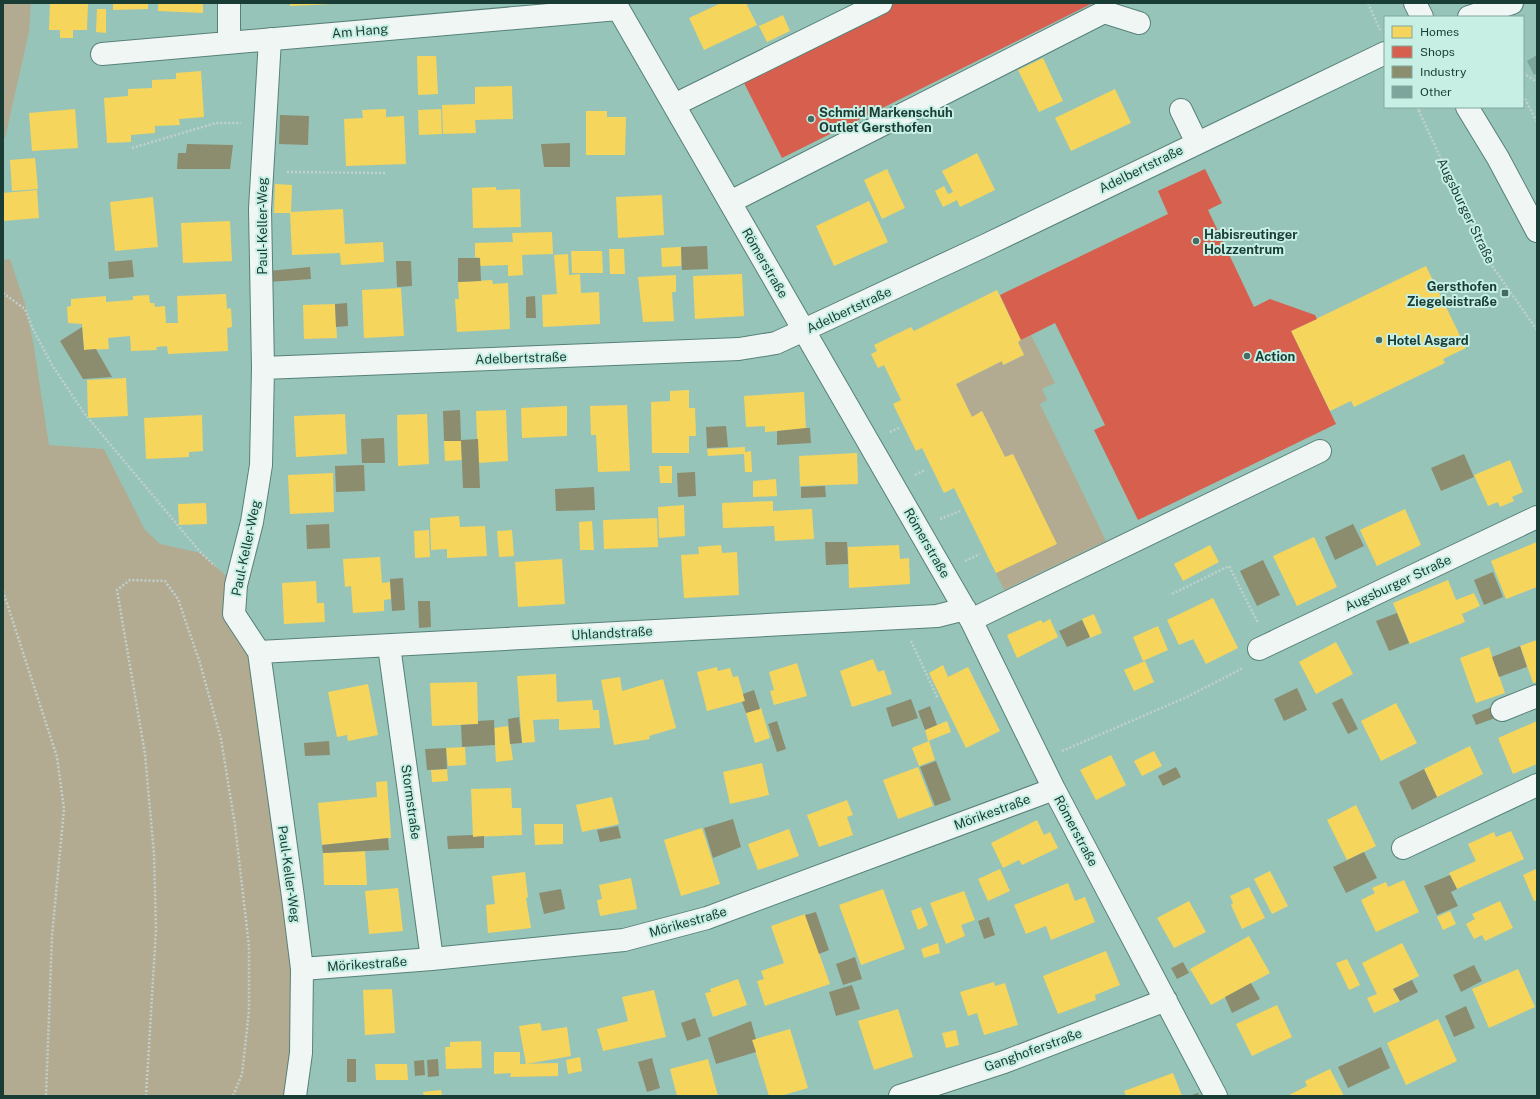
<svg xmlns="http://www.w3.org/2000/svg" width="1540" height="1099" viewBox="0 0 1540 1099" font-family="'Public Sans',sans-serif">
	<style>
		.green { fill: #b2ab91 }
		.homes { fill: #f6d55c }
		.shops { fill: #d6604d }
		.industry { fill: #8c8c6e }
		.building { fill: #7ea59c }
		.lines { fill: none; stroke-linecap: round; stroke-linejoin: round }
		.minor-casing { stroke: #578178; stroke-width: 24 }
		.major-casing { stroke: #578178; stroke-width: 24 }
		.path { stroke: #c1d0cc; stroke-width: 2.5; stroke-dasharray: 2 2; stroke-linecap: butt }
		.minor { stroke: #eff6f4; stroke-width: 22 }
		.major { stroke: #eff6f4; stroke-width: 22 }
		.poi-dot { fill: #456c63; stroke: #c7efe4; stroke-width: 1.5 }
		.labels { text-anchor: middle; dominant-baseline: central; stroke-width: 4; stroke-linejoin: round; paint-order: stroke }
		.street-label { font-size: 13px; fill: #193d35; stroke: #c7efe4 }
		.poi-label { font-size: 13px; font-weight: bold; fill: #193d35; stroke: #c7efe4; text-anchor: start }
	</style>
	<rect width="100%" height="100%" fill="#97c4b9"/>
	<path class="green" d="M3 3H31L29 32 5 138 3 139Z
		M10 259 25 304 33 341 49 445 104 449 145 530 160 544 201 553 236 585 259 652 302 969 289 1096H3V260Z
		M1031 335 1055 383 1042 389 1047 400 1040 404 1106 541 1004 590 996 573 1056 544 1013 454 1005 457 982 411 972 417 956 384 1002 361 1004 365 1024 355 1018 342Z"/>
	<path class="homes" d="M50 3H88L87 30H73V38H60V30H49Z
		M113 3H148V9L113 10Z
		M158 3H203V13L158 11Z
		M290 3H332L333 4 290 6Z
		M721 3H746L757 25 704 50 689 18Z
		M97 9H106V33L96 32Z
		M783 15 790 31 767 42 759 26Z
		M417 56H436L438 94 418 95Z
		M1043 58 1063 101 1039 112 1018 70Z
		M201 71 204 117 179 119 180 125 155 126V133L131 135V142L107 143 104 98 128 96V89L152 88V80L176 79V73Z
		M512 86 513 119 475 120 476 133 443 134 442 105 475 104V87Z
		M1115 89 1131 123 1071 151 1055 118Z
		M75 109 78 148 32 151 29 113Z
		M386 109V117L404 116 406 164 346 166 344 119 363 118 362 110Z
		M441 109 442 134 419 135 418 110Z
		M586 111H607V117H626L625 155H586Z
		M977 153 995 190 960 207 957 200 943 207 935 191 944 186 948 194 953 192 942 171Z
		M35 158 38 189 12 191 10 160Z
		M887 169 905 208 882 219 864 180Z
		M275 184 292 185 291 212 343 209 345 244 383 242 384 262 341 265 340 253 292 255 290 213H274Z
		M496 187V190L520 189 521 227 473 228 472 188Z
		M37 190 39 218 3 221V193Z
		M662 195 664 235 618 238 616 197Z
		M153 197 158 247 115 251 110 202Z
		M869 201 888 242 834 266 816 226Z
		M230 221 232 261 183 263 181 223Z
		M552 232 553 254 522 255 523 275 508 276V265L480 266V258L475 257V243L513 242 512 233Z
		M681 247V266L662 267 661 248Z
		M609 249H624L625 274H610Z
		M571 251H602L603 273H572Z
		M568 254 569 275 580 274 581 293 599 292 600 324 543 327 542 295 557 294 554 255Z
		M1426 266 1466 348 1443 359 1445 363 1354 407 1351 401 1330 411 1291 331Z
		M742 274 744 316 695 319 693 276Z
		M676 275V292H672L674 321 643 322 638 277Z
		M492 280 493 284 508 283 510 329 457 332 455 299H459L458 282Z
		M401 288 404 336 364 338 362 290Z
		M997 290 1021 340 1018 342 1024 355 1003 365 1002 361 956 384 972 417 982 411 1005 457 1013 454 1057 544 996 573 954 488 944 493 922 448 916 451 893 404 901 400 884 365 878 368 871 354 877 351 874 345 911 327 914 331Z
		M226 294 227 309 231 308 232 327 227 328 228 351 168 354 167 346 156 347 157 350 131 351 130 336 108 338 109 349 84 350 82 324 68 323 67 307 71 306V299L106 296V302L133 300V296L149 295 150 303H154L155 307 165 306 166 323H178L177 296Z
		M335 304 337 338 304 339 303 305Z
		M126 378 128 416 88 418 87 380Z
		M689 390V408H695L696 436H689V453H652L651 402 670 401V391Z
		M804 392 806 429 765 432V426L746 427 744 396Z
		M627 405 630 471 598 472 596 435H591L590 406Z
		M567 406V436L522 438 521 408Z
		M506 410 508 461 478 463 476 411Z
		M345 414 347 454 296 457 294 416Z
		M427 414 429 464 398 466 397 415Z
		M202 415 203 451 189 452V457L146 459 144 418Z
		M444 441H461L462 460 445 461Z
		M745 447V452L751 451 752 472H745L744 454 708 456 707 449Z
		M857 453 858 484 800 486 799 456Z
		M1510 460 1523 492 1512 497 1514 501 1500 507 1498 502 1488 506 1474 475Z
		M659 466H672V483H660Z
		M333 473 334 512 290 514 288 475Z
		M776 479 777 496 753 497V481Z
		M773 501V511L812 509 814 539 775 541 774 526 723 528 722 503Z
		M206 503 207 524 179 525 178 504Z
		M684 505 685 536 659 538 658 507Z
		M1405 509 1421 545 1377 566 1360 530Z
		M459 516 460 527 485 526 487 556 447 558V549L431 550 430 518Z
		M657 518 658 547 604 549 603 520Z
		M592 521 594 550H580L579 522Z
		M429 530 430 557 415 558 414 531Z
		M512 530 514 556 499 557 497 531Z
		M1314 537 1337 587 1297 606 1273 556Z
		M1537 542V587L1506 599 1491 561Z
		M721 545 722 553 737 552 739 595 684 598 681 555 699 554 698 547Z
		M899 545 900 559 909 558 910 584 849 588 848 547Z
		M1210 545 1219 562 1183 581 1174 564Z
		M380 557 382 583 390 582 391 599 384 600V611L353 613 351 586 345 587 343 559Z
		M562 559 565 604 518 607 515 562Z
		M1448 580 1456 600 1474 593 1480 606 1462 614 1465 622 1410 644 1393 603Z
		M316 581 317 603H324L325 622 284 624 282 583Z
		M1213 598 1238 648 1206 664 1193 639 1179 645 1167 620Z
		M1094 614 1102 633 1090 638 1082 619Z
		M1050 619 1058 637 1017 658 1007 635 1041 620 1043 623Z
		M1158 626 1168 650 1143 661 1133 637Z
		M1537 640V682L1533 683 1520 646Z
		M1336 642 1353 674 1316 694 1299 662Z
		M1489 647 1505 693 1476 703 1460 658Z
		M873 659 878 672 884 670 892 694 852 707 840 671Z
		M1145 661 1154 682 1134 691 1124 670Z
		M797 663 807 696 774 705 770 691 774 690 769 672Z
		M943 665 948 677 968 667 1000 731 966 748 929 673Z
		M717 667 718 671 730 668 733 677 738 676 745 701 707 711 697 672Z
		M556 674 557 702 592 700 593 710H599L600 728 559 730V719L533 720 535 742 522 743 517 676Z
		M620 677 622 691 663 679 676 728 649 736 650 739 614 745 601 680Z
		M477 682 478 724 432 726 430 683Z
		M368 684 378 735 348 741 347 735 337 737 328 692Z
		M1396 703 1417 743 1381 761 1361 721Z
		M761 708 770 738 755 743 746 713Z
		M947 721 951 732 928 741 925 730Z
		M1537 721V764L1513 774 1498 738Z
		M508 726 513 760 496 762 494 728Z
		M929 741 935 760 919 766 912 748Z
		M1470 746 1483 774 1437 797 1424 769Z
		M465 747 466 765 448 766 446 748Z
		M1154 751 1162 766 1142 776 1134 761Z
		M1111 755 1126 785 1096 800 1080 770Z
		M762 763 769 795 730 804 723 772Z
		M918 767 933 806 898 819 883 780Z
		M447 769 448 781 432 782 431 770Z
		M387 781 391 838 322 845 318 803 377 797 376 782Z
		M511 788 512 808H521L522 835 473 837 471 789Z
		M612 797 619 824 582 832 576 805Z
		M847 800 853 815 847 817 853 835 819 847 807 815Z
		M1356 805 1376 846 1347 860 1327 820Z
		M1037 820 1044 835 1050 832 1058 848 1022 865 1019 860 1003 868 991 843Z
		M534 824H563V844L535 845Z
		M702 828 720 884 681 896 664 840Z
		M789 829 799 856 758 870 748 844Z
		M1511 831 1524 859 1457 889 1449 873 1476 861 1468 844 1494 832 1496 837Z
		M365 851 367 885H324L323 853Z
		M1000 869 1010 891 988 901 978 879Z
		M1536 869 1537 900 1534 901 1523 875Z
		M1270 871 1288 906 1272 914 1254 879Z
		M525 872 528 897 526 898 531 928 488 933 486 905 495 904 492 876Z
		M631 878 637 909 600 916 597 900 602 899 599 885Z
		M1404 880 1419 912 1376 932 1361 900 1375 893 1372 888 1386 882 1388 887Z
		M1068 883 1075 901 1085 897 1095 922 1051 940 1046 926 1026 934 1014 905Z
		M1249 887 1265 918 1242 929 1231 905 1233 903 1230 896Z
		M398 888 403 931 369 934 365 891Z
		M883 889 905 949 861 965 839 905Z
		M964 891 975 920 961 925 965 936 946 944 930 903Z
		M1189 901 1206 932 1174 948 1157 918Z
		M1500 901 1513 928 1485 941 1482 935 1474 939 1466 924 1475 919 1472 914Z
		M921 907 928 925 918 930 911 911Z
		M1450 911 1456 924 1443 930 1437 917Z
		M805 914 830 984 765 1006 757 981 764 979 761 971 784 963 771 926Z
		M1249 936 1270 973 1211 1005 1190 969Z
		M938 943 940 953 924 958 921 949Z
		M1402 943 1419 976 1393 989 1400 1001 1374 1013 1367 998 1377 994 1362 963Z
		M1106 951 1120 985 1095 995 1096 1000 1058 1014 1043 976Z
		M1347 959 1360 985 1349 990 1336 963Z
		M1518 969 1535 1007 1489 1028 1472 989Z
		M738 979 747 1005 713 1017 705 993 711 992 710 989Z
		M994 982 995 986 1005 983 1018 1025 984 1035 977 1013 968 1016 960 992Z
		M392 989 395 1033 365 1035 363 990Z
		M654 990 666 1037 603 1051 597 1029 628 1021 622 997Z
		M1277 1005 1292 1037 1252 1056 1236 1024Z
		M898 1009 913 1057 874 1070 858 1021Z
		M1438 1019 1457 1061 1406 1085 1387 1043Z
		M540 1023 542 1031 567 1027 571 1056 526 1064 519 1026Z
		M790 1029 808 1088 780 1096H769L752 1040Z
		M956 1030 959 1045 946 1048 942 1033Z
		M481 1041 482 1068 446 1069 445 1047H450V1042Z
		M494 1052H520V1064L558 1063V1076L510 1077 511 1073 494 1074Z
		M580 1057 582 1071 568 1074 566 1060Z
		M708 1059 718 1096H677L670 1069Z
		M375 1064H407L408 1080H376Z
		M1330 1069 1344 1096H1287L1307 1086 1305 1081Z
		M1173 1073 1182 1096H1126L1124 1091Z
		M441 1090 442 1096H424L423 1092Z"/>
	<path class="shops" d="M896 3H1093L782 158 742 79Z
		M1205 169 1222 203 1208 210 1254 307 1270 299 1315 315 1317 319 1291 331 1336 424 1138 520 1094 430 1105 425 1055 323 1021 340 1000 295 1168 214 1158 191Z"/>
	<path class="industry" d="M280 115 309 116 308 145 279 144Z
		M570 143V167H544L541 144Z
		M187 144 233 145 230 169H177L178 153H186Z
		M707 246 708 269 682 270 681 247Z
		M458 258H480L481 281 458 282Z
		M132 260 134 277 109 279 108 262Z
		M396 261H411L412 286 397 287Z
		M310 267 311 279 269 282 268 271Z
		M535 296 536 318H526V297Z
		M347 303 348 326 336 327 335 304Z
		M82 327 84 350 96 349 112 377 83 379 60 341Z
		M460 410 461 440 478 439 480 488H463L461 441H444L443 411Z
		M726 426 728 447 707 448 706 427Z
		M806 428H810L811 443 777 445V431Z
		M384 438 385 463H362L361 439Z
		M1464 454 1474 477 1441 491 1431 468Z
		M364 465 365 491 336 492 335 466Z
		M695 472 696 496 678 497 677 473Z
		M825 486 826 497 801 498V487Z
		M594 487 595 510 556 511 555 489Z
		M329 524 330 548 307 549 306 525Z
		M1353 524 1364 546 1335 560 1325 537Z
		M825 542H847L848 564 826 565Z
		M1263 560 1280 595 1257 606 1240 571Z
		M1493 572 1503 597 1484 605 1474 580Z
		M403 578 405 610 392 611 390 579Z
		M418 601H430L431 627 419 628Z
		M1397 613 1409 643 1389 651 1376 621Z
		M1082 620 1090 637 1067 647 1059 631Z
		M1520 646 1527 667 1499 677 1492 657Z
		M1297 688 1307 710 1284 721 1274 699Z
		M754 690 760 709 746 713 742 702 745 701 743 694Z
		M1342 698 1358 729 1348 734 1332 703Z
		M911 699 918 718 892 727 886 708Z
		M930 706 937 725 925 730 918 711Z
		M1494 706 1498 717 1476 725 1472 715Z
		M519 717 522 743 510 744 508 719Z
		M494 720 495 745 462 747 461 725 478 724V721Z
		M777 721 786 749 777 752 768 724Z
		M329 741 330 755 305 756 304 743Z
		M446 748 447 769 427 770 425 749Z
		M936 761 951 800 935 806 920 767Z
		M1176 767 1181 777 1163 786 1158 776Z
		M1424 769 1437 797 1412 810 1399 782Z
		M733 819 741 847 713 858 704 828Z
		M618 826 621 838 600 842 597 830Z
		M473 835V837L484 836V848L448 849 447 836Z
		M388 838 389 850 323 853 322 845Z
		M1364 852 1377 878 1346 893 1333 867Z
		M1450 875 1457 889 1451 892 1458 906 1437 915 1424 886Z
		M561 889 565 909 544 914 539 893Z
		M816 912 829 950 819 954 805 915Z
		M989 917 995 935 984 939 978 921Z
		M855 957 862 979 843 985 836 964Z
		M1183 962 1189 973 1177 979 1171 968Z
		M1474 965 1482 981 1461 992 1453 975Z
		M1412 980 1418 992 1400 1001 1393 989Z
		M1251 983 1260 999 1232 1013 1225 997Z
		M852 985 860 1009 836 1016 829 992Z
		M1466 1006 1475 1028 1454 1037 1445 1016Z
		M695 1018 701 1036 687 1041 681 1023Z
		M751 1021 756 1039 752 1040 756 1052 716 1064 708 1038Z
		M1381 1047 1390 1068 1348 1088 1338 1067Z
		M652 1058 660 1088 647 1092 638 1062Z
		M347 1059H356V1082H347Z
		M438 1059 439 1076 428 1077 427 1060Z
		M424 1060 425 1075 415 1076 414 1061Z
		M1198 1093 1199 1096H1189Z"/>
	<path class="building" d="M1537 55V73L1534 75 1527 61Z"/>
	<g class="lines">
		<defs>
			<path id="minor" d="M229 3V42
				M615 3 971 620 1054 789 1216 1096
				M1469 17 1512 3
				M270 39 260 209 263 368 261 465 252 522 236 585 234 614 259 652 293 897 302 969 301 1053 295 1096
				M102 54 618 9
				M674 105 881 3
				M1181 110 1197 143
				M730 202 1104 12 1139 23
				M263 368 739 349 776 343 986 245 1385 53
				M971 620 1320 451
				M389 646 432 959
				M1259 649 1537 517
				M259 652 937 616 965 609
				M1502 710 1537 696
				M1403 848 1537 785
				M302 969 432 959 624 940 707 918 1054 789
				M900 1096 1004 1062 1166 1000"/>
			<path id="major" d="M1415 3 1422 17
				M1467 107 1498 158 1537 231"/>
		</defs>
		<use href="#minor" class="minor-casing"/>
		<use href="#major" class="major-casing"/>
		<path class="path" d="M1368 3 1380 30
			M1523 73 1534 80 1537 78
			M1523 95 1537 122
			M1417 107 1488 260 1537 330
			M1418 110 1424 107
			M132 148 216 123H241
			M287 172 385 173
			M3 293 25 309 33 329 52 365 84 413 201 553 215 566
			M890 432 901 427
			M915 475 925 470
			M940 519 960 511
			M965 561 980 554
			M3 591 57 757 64 809 52 936 46 1096
			M1172 594 1229 566 1258 623
			M911 641 938 699
			M1062 751 1187 697 1243 668
			M146 1096 156 930 154 854 145 754 117 590 130 580 165 581 178 599 200 663 221 739 235 825 249 946V1011L242 1074 233 1096"/>
		<use href="#minor" class="minor"/>
		<use href="#major" class="major"/>
	</g>
	<g class="poi-dot">
		<circle cx="811" cy="119" r="4"/>
		<circle cx="1196" cy="241" r="4"/>
		<rect x="1501" y="289" width="8" height="8" rx="2"/>
		<circle cx="1379" cy="340" r="4"/>
		<circle cx="1247" cy="356" r="4"/>
	</g>
	<g class="labels">
		<g class="street-label">
			<text transform="translate(360 31) rotate(-5)">Am Hang</text>
			<text transform="translate(1141 169) rotate(-26)">Adelbertstraße</text>
			<text transform="translate(1466 211) rotate(64)">Augsburger Straße</text>
			<text transform="translate(262 226) rotate(-90)">Paul-Keller-Weg</text>
			<text transform="translate(765 263) rotate(60)">Römerstraße</text>
			<text transform="translate(849 310) rotate(-25)">Adelbertstraße</text>
			<text transform="translate(521 358) rotate(-2)">Adelbertstraße</text>
			<text transform="translate(927 543) rotate(60)">Römerstraße</text>
			<text transform="translate(246 548) rotate(-78)">Paul-Keller-Weg</text>
			<text transform="translate(1398 583) rotate(-25)">Augsburger Straße</text>
			<text transform="translate(612 633) rotate(-3)">Uhlandstraße</text>
			<text transform="translate(411 802) rotate(82)">Stormstraße</text>
			<text transform="translate(992 812) rotate(-20)">Mörikestraße</text>
			<text transform="translate(1076 831) rotate(62)">Römerstraße</text>
			<text transform="translate(289 874) rotate(82)">Paul-Keller-Weg</text>
			<text transform="translate(688 922) rotate(-16)">Mörikestraße</text>
			<text transform="translate(367 964) rotate(-4)">Mörikestraße</text>
			<text transform="translate(1033 1050) rotate(-20)">Ganghoferstraße</text>
		</g>
		<g class="poi-label">
			<text x="819" y="112">Schmid Markenschuh<tspan x="819" dy="15">Outlet Gersthofen</tspan></text>
			<text x="1204" y="234">Habisreutinger<tspan x="1204" dy="15">Holzzentrum</tspan></text>
			<text x="1497" y="286" text-anchor="end">Gersthofen<tspan x="1497" dy="15">Ziegeleistraße</tspan></text>
			<text x="1387" y="340">Hotel Asgard</text>
			<text x="1255" y="356">Action</text>
		</g>
	</g>
	<rect width="1540" height="1099" fill="none" stroke="#193d35" stroke-width="8"/>
	<rect x="1384" y="16" width="140" height="92" fill="#c7efe4" stroke="#81a89e"/>
	<rect x="1392" y="26" width="20" height="12" fill="#f6d55c" stroke="#81a89e"/>
	<text x="1420" y="36" font-size="12" fill="#193d35">Homes</text>
	<rect x="1392" y="46" width="20" height="12" fill="#d6604d" stroke="#81a89e"/>
	<text x="1420" y="56" font-size="12" fill="#193d35">Shops</text>
	<rect x="1392" y="66" width="20" height="12" fill="#8c8c6e" stroke="#81a89e"/>
	<text x="1420" y="76" font-size="12" fill="#193d35">Industry</text>
	<rect x="1392" y="86" width="20" height="12" fill="#7ea59c" stroke="#81a89e"/>
	<text x="1420" y="96" font-size="12" fill="#193d35">Other</text>
</svg>
